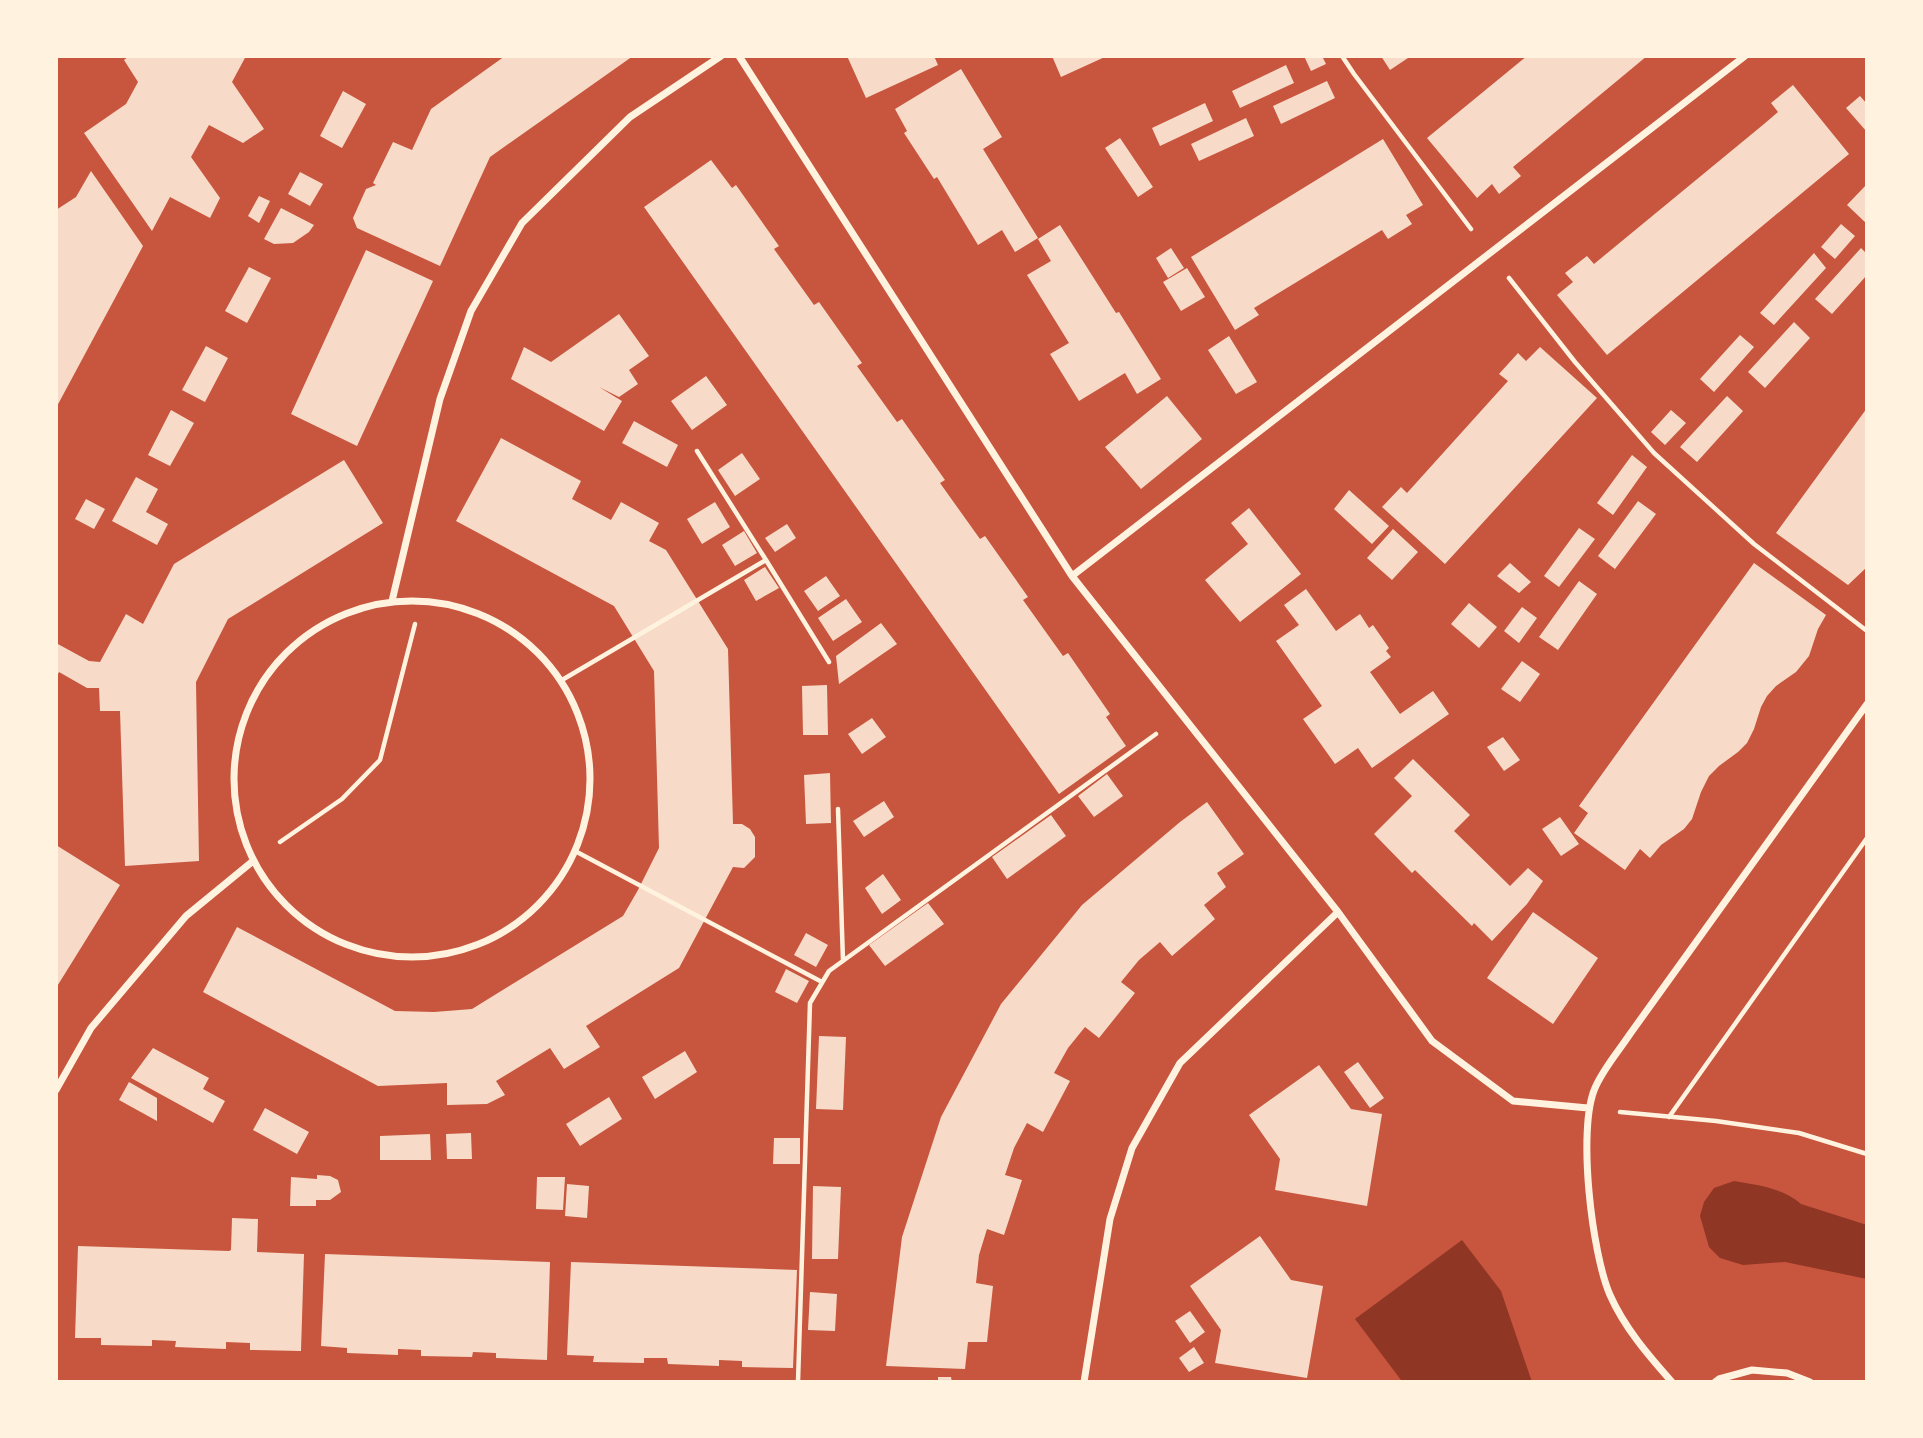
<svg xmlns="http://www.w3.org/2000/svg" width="1923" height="1438" viewBox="0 0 1923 1438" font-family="'Crimson Pro',serif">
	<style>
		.water { fill: #8f3625 }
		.building { fill: #f7dbc8 }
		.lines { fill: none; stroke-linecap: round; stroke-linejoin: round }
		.path { stroke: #fff3e0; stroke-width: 4.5 }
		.minor { stroke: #fff3e0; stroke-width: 7 }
	</style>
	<rect width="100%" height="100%" fill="#c8553d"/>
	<path class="water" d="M1734 1181C1757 1185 1783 1188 1801 1204L1867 1225V1279L1785 1262 1743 1265 1720 1258 1709 1247 1700 1216 1704 1202 1714 1188Z
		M1462 1240 1501 1291 1532 1382H1399L1401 1380 1355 1319Z"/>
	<path class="building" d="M129 56H246L232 82 264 129 243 143 209 125 191 157 220 198 210 218 170 197 152 231 84 133 126 104 138 82 124 60Z
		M505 56H633L490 157 440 266 357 228 353 218 366 189 376 185 373 183 393 142 412 150 431 109Z
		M847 56H934L938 65 866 98Z
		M1052 56H1107L1061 77Z
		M1304 56H1322L1326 64 1311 71Z
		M1381 56H1411L1390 70Z
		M1527 56H1647L1513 167 1521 176 1499 194 1492 184 1477 198 1427 138Z
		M1286 65 1294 83 1240 108 1232 91Z
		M961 69 1002 137 983 149 1038 238 1015 252 1002 230 978 245 937 177 934 179 904 133 907 131 895 109Z
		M1327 81 1335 98 1281 124 1273 106Z
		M1793 85 1849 154 1607 355 1557 295 1573 282 1565 273 1587 256 1594 264 1764 124 1778 112 1771 103Z
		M343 91 366 104 342 148 320 136Z
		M1860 96 1867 104V132L1846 108Z
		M1205 103 1213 121 1160 146 1152 128Z
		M1246 118 1254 136 1199 161 1191 144Z
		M1120 138 1153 187 1138 197 1105 148Z
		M1383 139 1423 205 1406 215 1412 224 1388 239 1382 230 1254 308 1259 315 1235 330 1191 257Z
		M711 160 732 188 736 185 779 246 774 249 814 305 819 302 862 363 857 366 897 422 902 419 945 480 940 483 980 539 985 536 1028 597 1023 600 1063 656 1068 653 1110 714 1106 717 1126 746 1059 794 644 207Z
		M91 171 143 246 56 408V210L76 197Z
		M300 172 323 184 310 206 288 194Z
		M1867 184V224L1847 205Z
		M259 196 270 201 259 223 248 216Z
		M281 208 314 225 309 232 293 243 274 244 264 239Z
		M1841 224 1855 236 1835 259 1821 247Z
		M1060 225 1116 313 1119 312 1161 379 1137 394 1125 373 1079 401 1050 354 1069 343 1027 275 1051 261 1038 239Z
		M1171 248 1184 268 1168 278 1156 258Z
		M1861 248 1867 254V275L1832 314 1815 299Z
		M366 250 433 281 357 446 291 414Z
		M1814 253 1826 268 1774 325 1760 313Z
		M249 267 271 278 247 323 225 311Z
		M1187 268 1205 297 1181 311 1163 282Z
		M619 314 649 356 629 370 638 384 619 397 599 387 622 401 604 431 511 379 524 347 551 362Z
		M1794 322 1810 338 1765 388 1748 372Z
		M1740 335 1754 347 1714 392 1700 379Z
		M1229 336 1257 382 1236 394 1208 350Z
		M206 346 228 358 205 402 182 390Z
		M1540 347 1597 398 1445 564 1382 507 1401 487 1407 493 1508 381 1499 374 1518 353 1526 361Z
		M706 376 727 405 692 430 671 401Z
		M1167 396 1202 439 1141 489 1105 447Z
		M1727 396 1743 411 1697 462 1680 447Z
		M1867 408V567L1848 585 1776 533Z
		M171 410 194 423 170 466 148 455Z
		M1671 410 1686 423 1665 445 1651 432Z
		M634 421 678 445 667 467 622 443Z
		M501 438 581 481 572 499 611 520 621 502 659 523 649 541 666 550 728 649 733 824H742L750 829 755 837V857L744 868 733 867 679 968 586 1026 600 1047 564 1069 550 1048 496 1081 505 1095 487 1104 447 1105V1083L378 1086 203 992 237 927 395 1011 434 1012 472 1009 623 916 638 890 659 848 654 671 614 606 456 521Z
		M742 453 760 479 735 496 718 470Z
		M1632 455 1647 467 1613 515 1597 503Z
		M344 460 383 523 228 619 196 682 199 861 125 866 120 711H100L99 688H87L59 672 56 678V643L89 661 100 662 126 614 143 624 174 564Z
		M136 477 158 489 146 512 168 524 157 545 112 521Z
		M1349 490 1389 526 1372 544 1334 509Z
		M86 499 105 509 94 529 75 519Z
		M1638 501 1656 514 1615 569 1598 556Z
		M715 502 730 527 702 544 687 519Z
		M1249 508 1301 574 1240 622 1205 580 1248 544 1231 523Z
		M787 524 796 538 775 552 765 538Z
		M1579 528 1595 539 1559 587 1544 576Z
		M1393 529 1418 552 1392 580 1367 558Z
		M744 531 757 553 735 566 722 545Z
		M1510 563 1531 582 1519 593 1497 576Z
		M1754 563 1826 615 1818 629 1809 656 1796 672 1776 686 1767 696 1761 707 1754 729 1747 743 1738 752 1719 766 1709 776 1701 792 1692 819 1684 829 1661 845 1650 858 1640 849 1625 870 1574 833 1588 813 1579 806Z
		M765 567 779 588 756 601 744 580Z
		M826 576 840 596 818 611 804 591Z
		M1579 581 1597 594 1558 650 1539 637Z
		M1306 589 1336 631 1360 614 1369 628 1373 625 1389 648 1386 651 1391 657 1370 672 1400 714 1433 691 1449 714 1372 768 1358 748 1335 764 1303 719 1322 706 1276 641 1299 625 1284 605Z
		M846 599 862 622 833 641 818 618Z
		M1469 603 1497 627 1479 648 1451 624Z
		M1522 607 1537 618 1519 643 1504 631Z
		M881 623 897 644 839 684 836 656Z
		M1522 661 1540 674 1520 702 1501 689Z
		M827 685 828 735H803L802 686Z
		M872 718 886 737 862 754 848 734Z
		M1503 737 1520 760 1504 771 1487 747Z
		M1413 759 1470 815 1454 831 1510 886 1528 868 1543 881 1527 904 1492 941 1474 923 1472 926 1415 870 1412 873 1374 834 1412 796 1394 778Z
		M830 773 831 823 806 824 804 775Z
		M1107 774 1123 796 1094 817 1078 796Z
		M884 801 894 817 864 837 853 821Z
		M1207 802 1244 854 1217 873 1226 887 1204 905 1215 919 1172 956 1160 942 1139 960 1121 982 1135 993 1099 1038 1085 1027 1068 1048 1054 1073 1070 1081 1043 1132 1027 1123 1014 1148 1005 1175 1022 1180 1004 1235 987 1229 979 1255 976 1283 993 1286 987 1342H968L965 1369 886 1366 902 1237 941 1117 1001 1004 1082 905 1180 822Z
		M1051 815 1066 836 1007 879 992 857Z
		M1560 817 1579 844 1561 856 1542 829Z
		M56 845 120 885 56 988Z
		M883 874 901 900 882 914 865 888Z
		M928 903 944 924 885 966 869 945Z
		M1533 912 1598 958 1553 1024 1487 978Z
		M806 933 828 945 816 967 794 955Z
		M786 969 809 981 797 1003 775 992Z
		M819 1036 846 1037 843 1110 816 1109Z
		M153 1048 209 1078 203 1089 225 1101 213 1123 131 1078Z
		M685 1051 697 1072 655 1099 642 1077Z
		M1358 1062 1384 1098 1370 1108 1344 1072Z
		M1319 1065 1351 1109 1382 1114 1367 1206 1275 1190 1280 1159 1249 1115Z
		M129 1082 157 1098V1121L119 1100Z
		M609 1097 622 1119 580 1146 566 1124Z
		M265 1108 309 1132 297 1154 253 1130Z
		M471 1133 472 1159H447L446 1134Z
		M430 1134 431 1160H380V1136Z
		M774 1138H800V1164H773Z
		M317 1175 330 1176 338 1180 341 1192 330 1200H316V1206H290L291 1177 317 1179Z
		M537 1177H565L563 1210 536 1209Z
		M567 1184 589 1186 587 1218 565 1216Z
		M813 1186 841 1187 838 1259H812Z
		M232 1218 258 1219 257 1252 304 1254 301 1351 250 1350V1343L226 1342V1349L175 1347 176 1341 152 1340V1346L101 1345V1338H75L78 1246 229 1251 231 1250Z
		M1260 1236 1291 1280 1323 1286 1307 1378 1215 1363 1221 1330 1190 1286Z
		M325 1254 550 1262 547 1360 496 1358V1353L473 1352 472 1357 421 1356V1350L398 1349V1355L347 1353V1348L321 1346Z
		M571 1262 797 1270 793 1368 742 1367V1361L719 1360V1366L668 1364 667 1358H644V1363L593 1362 594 1356 567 1355Z
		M810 1292 837 1294 835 1331 808 1330Z
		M1190 1311 1205 1332 1190 1343 1175 1321Z
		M1194 1347 1204 1363 1189 1372 1179 1358Z
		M938 1377H951L952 1382H938Z"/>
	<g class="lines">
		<path class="path" d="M1342 56 1354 74 1471 229
			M1509 278 1575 362 1654 453 1754 544 1867 631
			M766 560 829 662
			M562 680 766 560 697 451
			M838 809 843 961
			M280 842 342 799 380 760 415 624
			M575 851 822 982
			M1620 1112 1716 1121 1799 1133 1867 1154
			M1669 1117 1867 838
			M798 1382 810 1003 829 971 1156 734"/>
		<path class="minor" d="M739 56 1072 576 1338 912 1432 1041 1513 1101 1588 1108
			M1072 576 1745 56
			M392 601 440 399 471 311 522 223 630 117 721 56
			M234 779a178 178 0 1 1 356 0a178 178 0 1 1-356 0Z
			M56 1090 91 1028 186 916 253 861
			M1084 1382 1110 1219 1132 1148 1180 1063 1338 912
			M1672 1382C1648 1355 1624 1327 1610 1295 1592 1254 1577 1129 1595 1088 1603 1069 1618 1052 1630 1034L1867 704
			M1715 1382 1719 1379 1752 1370 1787 1373 1810 1382"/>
	</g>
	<rect width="1923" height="1438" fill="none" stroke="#fff3e0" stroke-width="116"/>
</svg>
